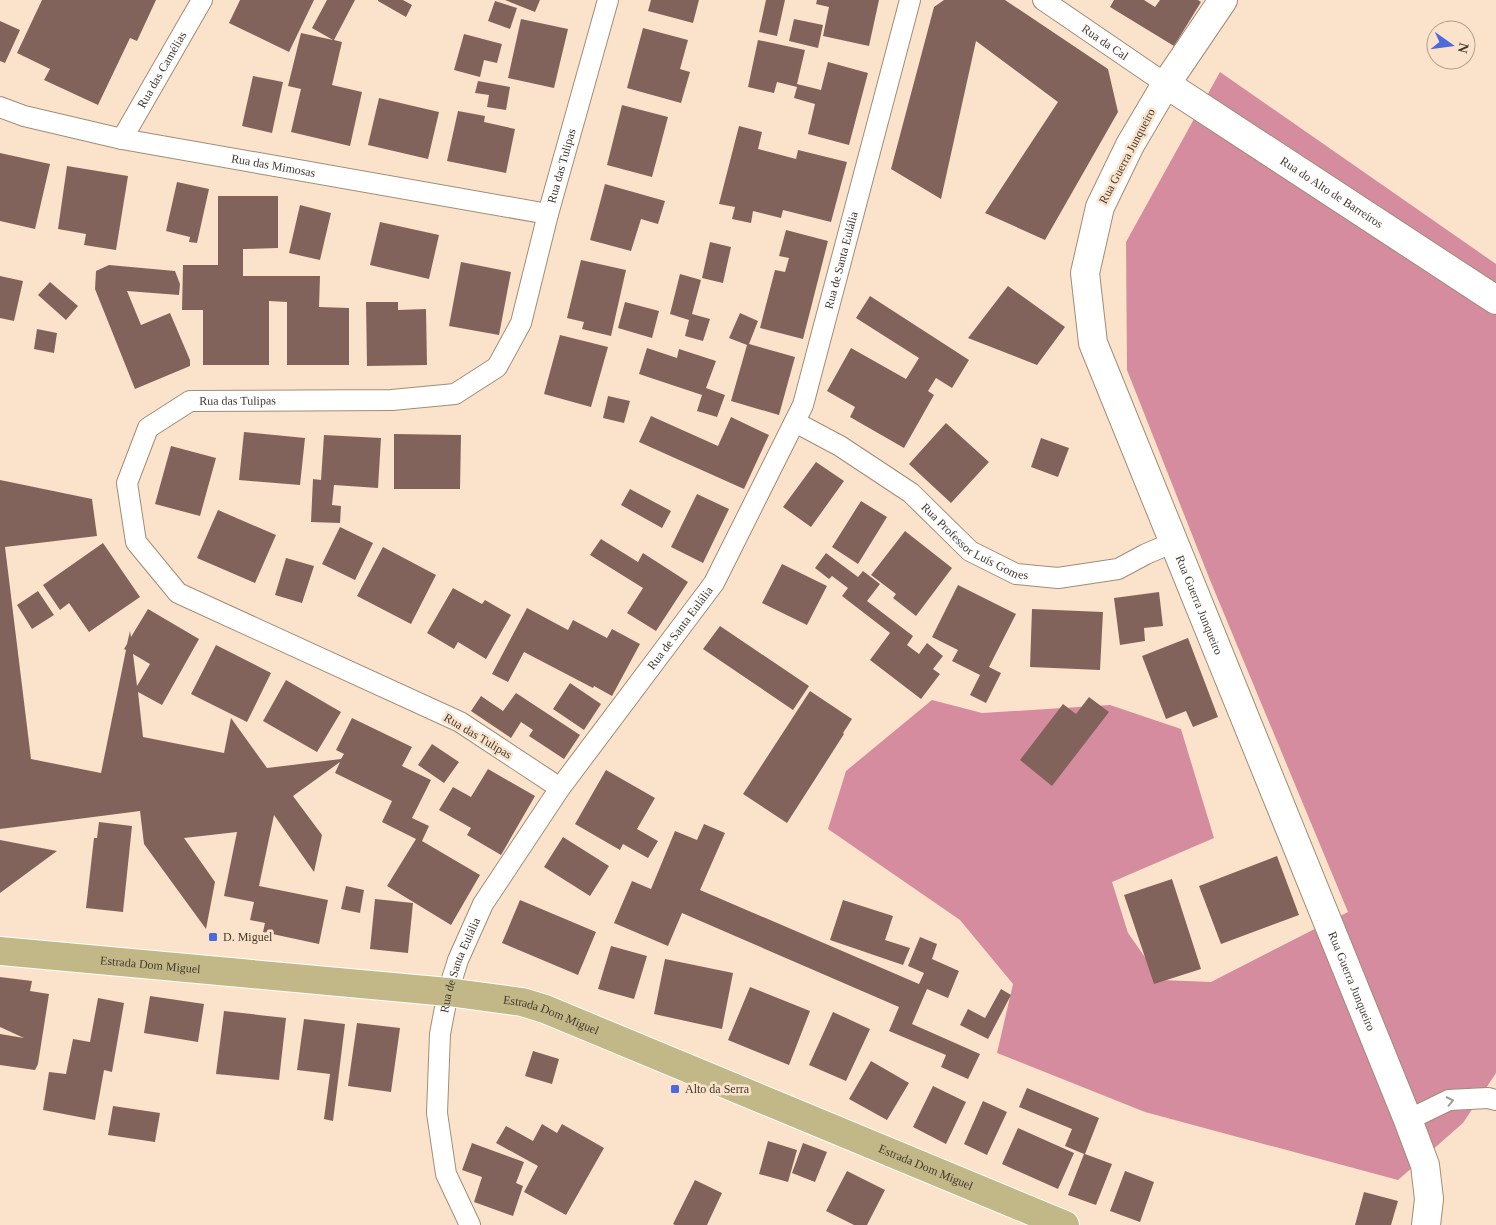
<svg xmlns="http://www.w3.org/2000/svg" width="1496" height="1225" viewBox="0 0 1496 1225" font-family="'Times New Roman',serif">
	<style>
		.forest { fill: #d58c9e }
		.building { fill: #82635b; fill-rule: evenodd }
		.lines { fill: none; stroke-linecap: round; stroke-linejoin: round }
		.street-casing { stroke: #a28c76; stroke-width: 22 }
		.secondary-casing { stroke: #a28c76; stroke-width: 30 }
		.primary-casing { stroke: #fff; stroke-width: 30 }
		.street { stroke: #fff; stroke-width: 20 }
		.secondary { stroke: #fff; stroke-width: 28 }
		.primary { stroke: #c2b887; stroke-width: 28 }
		.oneway { stroke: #a09c97 }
		.poi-dot { fill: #4c69dd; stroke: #fbe3cb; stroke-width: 2 }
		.labels { text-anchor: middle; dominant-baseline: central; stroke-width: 5; stroke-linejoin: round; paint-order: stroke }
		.street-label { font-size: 12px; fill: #42392f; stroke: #fbe3cb }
		.poi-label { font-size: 12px; fill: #42392f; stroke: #fbe3cb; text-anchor: start }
	</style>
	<rect width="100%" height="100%" fill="#fbe3cb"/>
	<path class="forest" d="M1220 72 1496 264V1073L1463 1123 1398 1180 1145 1112 997 1053 1013 984 960 920 828 829 846 771 932 700 982 713 1110 705 1181 729 1214 838 1112 882 1128 933 1161 980 1211 982 1348 912 1210 580 1127 370 1126 242Z"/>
	<path class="building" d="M42 0H156L137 41 130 38 98 105 44 80 50 69 17 53Z
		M240 0H314L289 52 229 23Z
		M327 0H355L334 40 342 42 332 85 362 92 350 146 291 132 301 89 288 86 301 33 333 40 312 28Z
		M378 0H403L412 5 406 17 378 1Z
		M505 0H540L535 12Z
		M651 0H699L693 23 648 11Z
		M766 0H785L777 36 759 32Z
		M817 0H879L869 46 823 36 829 7 816 4Z
		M944 0H1005L1108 69 1118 112 1045 240 985 213 1058 102 976 41 941 199 891 169 934 7Z
		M1114 0H1144L1155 7 1160 0H1198L1201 2 1174 46 1110 7Z
		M495 1 517 8 510 29 488 21Z
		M521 19 568 29 554 88 508 78Z
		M794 19 823 25 818 48 789 41Z
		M0 21 20 30 5 63 0 61Z
		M643 28 688 40 680 69 690 72 681 103 627 88Z
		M464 34 502 44 497 63 484 60 480 77 454 70Z
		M758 40 805 50 797 84 821 90 828 62 868 73 849 145 808 134 815 104 794 98 797 87 777 82 774 93 748 87Z
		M253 76 283 82 272 133 242 126Z
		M478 81 510 87 506 110 487 107 489 95 475 93Z
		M379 98 439 112 428 159 368 145Z
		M622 105 668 117 652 177 607 165Z
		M458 111 485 116 484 122 515 129 506 173 447 161Z
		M739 126 762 132 758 149 796 159 798 150 847 162 831 222 783 210 781 218 753 211 751 223 732 219 735 207 719 204Z
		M0 153 50 164 35 229 0 221Z
		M67 166 128 176 116 250 84 245 86 234 58 229Z
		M177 182 209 189 197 243 189 242 190 237 166 231Z
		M605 184 665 201 658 224 641 219 631 251 590 240Z
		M218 196H278V248L243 249V276H320L319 307 349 308V365H287V302L269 301V365H203V310H182L183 265H218Z
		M300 205 331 213 320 260 289 253Z
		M380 222 439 235 429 279 370 265Z
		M786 230 828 241 803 339 760 328 775 270 785 272 789 258 779 256Z
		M710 242 731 247 723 283 702 278Z
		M581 260 626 270 611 336 582 329 584 322 567 318Z
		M461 262 511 272 499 335 449 326Z
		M109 265 175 271 180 284 179 295 127 291 141 325 170 313 190 360V366L135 389 95 289 96 271Z
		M680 274 701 280 692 314 710 319 703 341 685 336 689 320 670 314Z
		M0 276 23 281 14 321 0 318Z
		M50 282 78 306 66 320 38 295Z
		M1008 286 1065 327 1037 365 968 338Z
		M870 296 969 360 952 388 936 378 928 391 934 395 904 448 850 417 855 407 827 391 851 348 906 379 919 358 856 318Z
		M366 302H398V310L426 309 427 365 367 366Z
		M625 302 659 311 652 338 618 328Z
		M740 313 758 321 749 344 795 357 779 415 731 401 747 345 729 338Z
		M37 329 57 333 54 353 34 349Z
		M560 335 608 347 591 407 544 394Z
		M647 348 677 358 679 349 716 361 706 388 725 395 717 417 697 411 702 395 639 374Z
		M608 396 630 401 624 423 603 418Z
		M651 416 718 446 731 417 769 435 744 489 639 442Z
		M946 423 989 462 951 503 909 464Z
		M244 432 305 438 300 485 239 480Z
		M394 434 461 435 460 489H394Z
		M324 435 381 438 378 488 334 485 332 505 341 506 340 523 311 522 313 479 321 480Z
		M1041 438 1069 448 1058 477 1031 467Z
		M171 446 216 458 200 516 155 504Z
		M816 462 844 481 811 527 783 507Z
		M0 480 92 499 97 536 5 547 31 759 101 773 126 650 124 649 127 644 130 631 131 637 148 609 199 639 162 705 138 692 143 737 224 753 231 718 267 768 341 759 344 754 336 750 352 718 412 747 402 766 431 780 412 818 429 826 422 841 480 875 451 925 387 886 416 839 382 822 392 801 335 773 340 762 293 796 322 835 314 872 274 815 259 886 328 900 319 944 263 932 265 923 250 920 254 902 224 896 237 832 184 838 215 882 206 929 144 844 140 811 0 829ZM133 654 150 664 137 686Z
		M630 489 671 511 662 528 621 505Z
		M697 494 729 509 703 563 671 547Z
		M861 501 887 517 858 564 832 547Z
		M218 510 276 535 255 583 197 558Z
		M340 527 373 543 355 580 322 564Z
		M905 531 952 568 916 616 893 598 896 594 871 575Z
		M601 539 638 562 643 553 688 582 656 631 627 613 643 588 590 555Z
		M103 543 140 597 89 632 69 603 60 610 43 585Z
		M383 547 436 575 411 624 357 596Z
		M826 553 858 577 863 571 880 584 867 601 913 636 907 645 919 654 927 643 943 656 933 669 940 674 921 699 870 660 890 633 842 596 848 588 832 576 829 579 815 568Z
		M286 558 314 566 302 603 275 595Z
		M782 564 827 586 807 625 762 603Z
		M958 585 1016 614 989 667 1001 673 986 703 970 695 980 675 952 661 958 650 932 637Z
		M453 588 482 604 485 600 511 615 486 659 458 642 454 649 427 633Z
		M38 591 54 615 32 629 17 605Z
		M1159 592 1163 626 1144 628 1145 641 1120 645 1114 598Z
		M527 608 568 630 573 620 607 638 612 629 640 644 612 696 594 686 593 688 524 652 508 682 492 674Z
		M1032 609 1103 612 1100 670 1030 667Z
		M720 626 809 686 793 710 703 649Z
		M1188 638 1218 717 1193 727 1186 711 1166 719 1142 656Z
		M216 645 271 673 247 722 191 694Z
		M286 680 341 712 317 752 263 721Z
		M570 683 601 704 584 730 553 709Z
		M810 691 852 719 843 733 844 734 787 823 743 794Z
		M516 693 580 735 564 759 529 736 533 730 521 722 511 738 471 711 481 696 503 711Z
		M1089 697 1109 712 1052 786 1020 760 1063 704 1076 714Z
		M432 744 459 762 444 783 418 765Z
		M488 769 535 796 501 855 467 835 471 828 439 810 453 787 471 797Z
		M606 770 655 798 637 829 658 841 648 858 623 844 620 850 575 824Z
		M99 822 132 826 123 912 86 908 94 838H97Z
		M704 824 725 833 700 890 919 984 924 973 908 966 920 937 937 944 932 959 959 971 948 998 927 989 912 1024 980 1054 968 1079 941 1067 946 1055 889 1031 899 1007 682 913 668 946 614 923 632 881 651 889 675 831 697 840Z
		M563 837 609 866 590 896 544 867Z
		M0 840 57 851 0 893Z
		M1277 856 1299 915 1221 944 1199 886Z
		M1172 879 1201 969 1154 984 1124 895Z
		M346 886 364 890 360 913 341 909Z
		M375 899 413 903 408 953 370 949Z
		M520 900 596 932 578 975 502 943Z
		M843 900 893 916 885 940 910 948 903 965 830 940Z
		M611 946 647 956 634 999 598 989Z
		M665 959 733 973 722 1029 654 1014Z
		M0 977 32 981 30 991 49 994 38 1064 35 1070 0 1065V1034L24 1038 0 1027Z
		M750 987 810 1011 789 1065 728 1040Z
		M1001 989 1011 995 988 1039 960 1025 968 1009 985 1018Z
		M150 996 204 1004 198 1042 144 1033Z
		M98 998 124 1003 112 1072 104 1070 95 1120 43 1110 49 1072 66 1074 73 1039 90 1042Z
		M224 1011 286 1018 279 1080 216 1074Z
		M833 1012 870 1029 846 1081 809 1065Z
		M304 1019 345 1024 333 1121 324 1119 330 1074 297 1070Z
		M357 1023 400 1028 391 1092 348 1086Z
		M533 1051 559 1059 552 1084 525 1076Z
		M871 1061 909 1083 887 1120 849 1099Z
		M933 1086 966 1102 946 1144 913 1127Z
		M1027 1088 1099 1118 1085 1154 1112 1164 1096 1205 1068 1195 1084 1154 1065 1146 1072 1129 1019 1107Z
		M983 1101 1007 1112 987 1155 964 1144Z
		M113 1106 160 1113 155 1142 108 1135Z
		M542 1124 557 1133 562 1124 604 1148 566 1215 524 1192 538 1166 496 1143 506 1126 533 1141Z
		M1018 1128 1074 1153 1058 1189 1002 1164Z
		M768 1141 797 1150 788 1182 759 1174Z
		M472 1143 524 1162 516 1183 523 1186 513 1216 474 1202 482 1177 462 1170Z
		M803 1143 827 1152 815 1182 792 1173Z
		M847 1171 885 1190 867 1225H854L826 1211Z
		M1125 1171 1154 1182 1140 1222 1110 1211Z
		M695 1180 722 1193 707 1225H675L673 1224Z
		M1364 1192 1398 1201 1391 1225H1355Z"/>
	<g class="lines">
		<defs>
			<g id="street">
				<path id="s1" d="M1043 0 1166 84"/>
				<path id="s2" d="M0 107 24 116 122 139 548 214"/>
				<path id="s3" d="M122 139 202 0"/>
				<path id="s4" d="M795 422 840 446 911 493 970 551 1016 574 1058 578 1118 569 1146 554 1174 542"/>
				<path id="s5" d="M560 788 460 722 178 593 136 542 127 483 148 428 190 401 392 400 455 394 497 367 521 323 548 214 608 0"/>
				<path d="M1408 1120 1449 1100 1488 1098 1496 1100"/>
				<path id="s6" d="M470 1225 446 1174 437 1113 440 1034 448 992 458 960 483 904 560 788 714 583 803 405 910 0"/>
			</g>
			<g id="secondary">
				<path id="s7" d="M1223 0 1166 84 1130 145 1100 207 1085 273 1093 343 1408 1120 1425 1165 1429 1199 1426 1225"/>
				<path id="s8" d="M1166 84 1496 300"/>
			</g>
			<g id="primary">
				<path id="s9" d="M0 951 448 992 522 1002 545 1009 1065 1225"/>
			</g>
		</defs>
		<use href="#street" class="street-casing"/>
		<use href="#secondary" class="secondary-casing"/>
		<use href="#primary" class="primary-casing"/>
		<use href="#street" class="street"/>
		<use href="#secondary" class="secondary"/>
		<use href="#primary" class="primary"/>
	</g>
	<defs><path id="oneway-chevron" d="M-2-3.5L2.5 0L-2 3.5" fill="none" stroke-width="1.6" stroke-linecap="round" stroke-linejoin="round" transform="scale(1.25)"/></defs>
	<use class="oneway" href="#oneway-chevron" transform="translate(1450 1101) rotate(-12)"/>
	<g class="poi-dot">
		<rect x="208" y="932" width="10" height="10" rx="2.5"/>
		<rect x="670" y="1084" width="10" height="10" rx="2.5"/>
	</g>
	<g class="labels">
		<g class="street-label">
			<text stroke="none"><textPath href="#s1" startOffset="75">Rua da Cal</textPath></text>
			<text stroke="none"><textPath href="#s3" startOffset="80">Rua das Camélias</textPath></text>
			<text transform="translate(1127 156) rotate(-62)">Rua Guerra Junqueiro</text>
			<text stroke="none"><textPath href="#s5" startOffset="1192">Rua das Tulipas</textPath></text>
			<text stroke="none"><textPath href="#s2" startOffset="280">Rua das Mimosas</textPath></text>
			<text stroke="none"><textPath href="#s8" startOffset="198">Rua do Alto de Barreiros</textPath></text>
			<text stroke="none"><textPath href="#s6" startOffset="1079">Rua de Santa Eulália</textPath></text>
			<text stroke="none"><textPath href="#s5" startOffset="712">Rua das Tulipas</textPath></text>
			<text stroke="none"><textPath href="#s4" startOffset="218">Rua Professor Luís Gomes</textPath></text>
			<text stroke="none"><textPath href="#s7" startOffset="662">Rua Guerra Junqueiro</textPath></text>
			<text stroke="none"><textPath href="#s6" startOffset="674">Rua de Santa Eulália</textPath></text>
			<text transform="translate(478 736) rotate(31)">Rua das Tulipas</text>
			<text stroke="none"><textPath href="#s9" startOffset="151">Estrada Dom Miguel</textPath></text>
			<text stroke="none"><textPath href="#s6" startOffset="269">Rua de Santa Eulália</textPath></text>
			<text stroke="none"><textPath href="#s7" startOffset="1068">Rua Guerra Junqueiro</textPath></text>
			<text stroke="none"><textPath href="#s9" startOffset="556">Estrada Dom Miguel</textPath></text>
			<text stroke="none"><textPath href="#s9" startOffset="961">Estrada Dom Miguel</textPath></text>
		</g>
		<g class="poi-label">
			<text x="223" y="937">D. Miguel</text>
			<text x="685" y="1089">Alto da Serra</text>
		</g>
	</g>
	<g transform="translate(1451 45) rotate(104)"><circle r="24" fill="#fbe3cb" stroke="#b19f8d"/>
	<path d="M0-4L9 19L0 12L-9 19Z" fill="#4c69dd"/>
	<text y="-8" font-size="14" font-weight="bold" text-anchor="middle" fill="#42392f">N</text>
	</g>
</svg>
